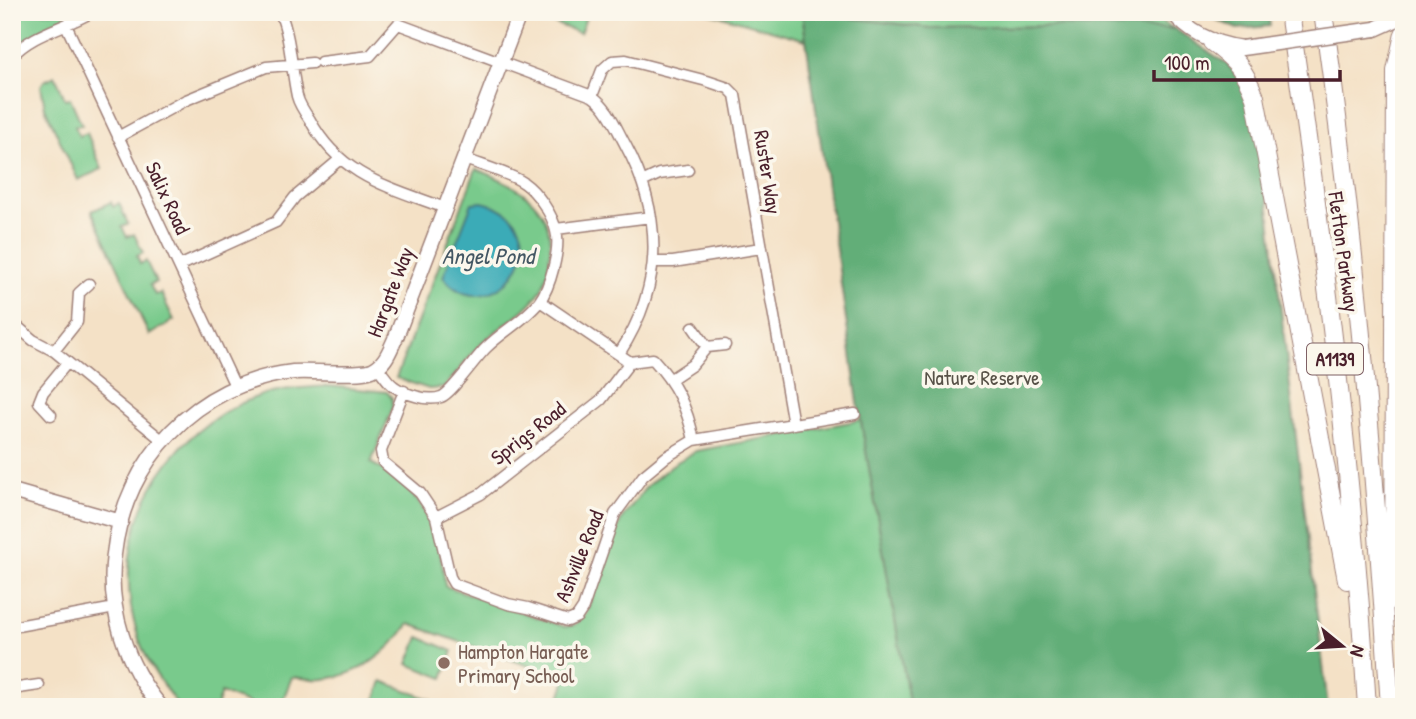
<svg xmlns="http://www.w3.org/2000/svg" width="1416" height="719" viewBox="0 0 1416 719" font-family="'Patrick Hand',sans-serif">
	<style>
		.green { fill: #79ca8c; stroke: #62745c; stroke-width: 2 }
		.forest { fill: #62ae78; stroke: #566652; stroke-width: 2 }
		.water { fill: #3babb7; stroke: #426571; stroke-width: 2 }
		.lines { fill: none; stroke-linecap: round; stroke-linejoin: round }
		.minor-casing { stroke: #9f8078; stroke-width: 13 }
		.tertiary-casing { stroke: #9f8078; stroke-width: 17 }
		.trunk-casing { stroke: #9f8078; stroke-width: 20 }
		.minor { stroke: #fff; stroke-width: 10 }
		.tertiary { stroke: #fff; stroke-width: 14 }
		.trunk { stroke: #fff; stroke-width: 18 }
		.tertiary-bridge-casing { stroke: #9f8078; stroke-width: 17; stroke-linecap: butt }
		.tertiary-bridge { stroke: #fff; stroke-width: 14 }
		.education-dot { fill: #8d6e63; stroke: #fbf7ec; stroke-width: 2.5 }
		.labels { text-anchor: middle; dominant-baseline: central; stroke-width: 7; stroke-linejoin: round; paint-order: stroke }
		.shield { fill: #fbf7ec; stroke: #7f6065; stroke-width: 2 }
		.shield-label { font-size: 19px; font-weight: bold; fill: #4a1f2b }
		.street-label { font-size: 21px; fill: #4a1f2b; stroke: #fbf7ec }
		.park-label { font-size: 21px; fill: #585248; stroke: #fbf7ec }
		.education-label { font-size: 21px; fill: #785e54; stroke: #fbf7ec; text-anchor: start }
		.water-label { font-size: 23px; font-style: italic; fill: #445763; stroke: #fbf7ec }
	</style>
	<rect width="100%" height="100%" fill="#fbf7ec"/>
	<filter id="ink" filterUnits="userSpaceOnUse"><feTurbulence type="fractalNoise" baseFrequency=".0143" numOctaves="2"/><feDisplacementMap in="SourceGraphic" scale="14" xChannelSelector="R" yChannelSelector="G"/><feConvolveMatrix kernelMatrix="1 2 1 2 8 2 1 2 1" color-interpolation-filters="sRGB"/></filter>
	<filter id="wash" filterUnits="userSpaceOnUse"><feTurbulence type="fractalNoise" baseFrequency=".00686" numOctaves="4" result="noise"/><feDisplacementMap in="SourceGraphic" scale="28" xChannelSelector="R" yChannelSelector="G"/><feGaussianBlur stdDeviation="1.57" result="paint"/><feColorMatrix in="noise" values="0 0 0 0 0 0 0 0 0 0 0 0 0 0 0 0 0 1.4 0 .05"/><feComposite in="paint" operator="in"/></filter>
	<g filter="url(#wash)">
		<rect width="100%" height="100%" fill="#f4e1c6"/>
		<path class="green" d="M12 12H82L39 31 12 51Z
			M541 12H588L580 33 539 18Z
			M707 12H802L806 40Z
			M807 12H1142L1175 29 1057 26 930 28Z
			M55 76 65 99 70 98 82 125 75 126 79 136 87 133 102 169 78 180 45 108 41 86 44 81Z
			M476 169C513 183 552 202 550 248 550 262 548 277 541 290 527 313 500 326 481 344 467 357 457 375 443 388L429 389 396 378Z
			M111 202 113 207 119 203 128 224 122 227 127 237 134 234 143 253 137 256 140 264 146 261 156 282 150 285 155 295 161 293 174 320 149 335 92 211Z
			M328 386 387 392 392 398 393 407 371 463C424 490 440 530 445 586L565 627 574 625 585 615 622 518 647 486 672 465 696 451 861 420 910 707H557L566 679 409 624C389 652 360 676 324 679 314 680 302 678 292 677L280 707H258L221 693 216 707H179C162 684 145 661 137 633 107 533 162 431 259 396 281 388 305 388 328 386Z
			M419 637 453 651 443 678 408 664Z
			M382 681 432 700 429 707H373Z"/>
		<path class="forest" d="M802 12 930 28 1057 26 1175 29 1227 64 1245 86 1260 133 1328 707H910L859 410Z
			M1200 12H1268L1270 26 1237 29Z"/>
		<path class="water" d="M482 202C572 223 495 339 443 277L472 203Z"/>
	</g>
	<g filter="url(#ink)">
		<g class="lines">
			<defs>
				<path id="minor" d="M280 12C291 39 291 68 297 96 299 104 305 113 310 120 340 176 389 187 445 208
					M66 25 236 388
					M12 56C33 33 65 28 92 12
					M321 62 370 56 398 24 592 96C609 108 615 126 625 144 664 216 664 285 619 354
					M592 96 602 70 612 61 626 60 707 81 728 88 735 95 793 424
					M118 137 186 100 266 67 312 63
					M642 182 659 174 688 170
					M556 229 651 217
					M653 262H673L761 248
					M179 266 276 222 295 197 339 160
					M540 301 630 362 653 359C676 384 687 407 694 440
					M12 322 33 340 54 351 162 440
					M693 327 707 347 725 345
					M54 351 77 322 79 293 89 284
					M377 367C383 373 388 383 395 387 405 394 428 402 441 397 451 394 476 357 487 347 503 331 525 320 539 302 550 288 561 248 556 231 553 215 537 192 524 183 512 174 480 165 465 159
					M671 379 692 365 707 347
					M404 391 381 451 383 462 420 493 436 517 450 577 454 584 508 604 528 608 568 621 577 617 583 608 615 514 643 476 666 457 694 440 855 414
					M51 415 39 402 43 392 67 363
					M436 517 481 494 601 400 630 362
					M12 627 115 608
					M12 689 39 685"/>
				<path id="tertiary" d="M1173 12C1190 35 1215 44 1242 48
					M1375 29 1404 16
					M12 491 121 522
					M161 707C126 666 107 608 114 554 125 459 197 383 293 372 313 370 357 376 372 370 386 364 390 349 396 337L520 12"/>
				<path id="trunk" d="M1289 12C1323 242 1353 474 1367 707
					M1323 12C1356 243 1375 474 1390 707
					M1212 42C1237 61 1243 67 1255 97L1347 580
					M1394 600 1396 71 1404 34"/>
			</defs>
			<use href="#minor" class="minor-casing"/>
			<use href="#tertiary" class="tertiary-casing"/>
			<use href="#trunk" class="trunk-casing"/>
			<use href="#minor" class="minor"/>
			<use href="#tertiary" class="tertiary"/>
			<use href="#trunk" class="trunk"/>
			<defs>
				<path id="tertiary-bridge" d="M1242 48 1375 29"/>
			</defs>
			<use href="#tertiary-bridge" class="tertiary-bridge-casing"/>
			<use href="#tertiary-bridge" class="tertiary-bridge"/>
		</g>
	</g>
	<circle class="education-dot" cx="444" cy="663" r="7"/>
	<g class="labels">
		<rect class="shield" x="1307" y="343.5" width="56" height="31" rx="5"/>
		<g class="shield-label">
			<text x="1335" y="359">A1139</text>
		</g>
		<g class="street-label">
			<text transform="translate(768 172) rotate(81)">Ruster Way</text>
			<text transform="translate(168 198) rotate(65)">Salix Road</text>
			<text transform="translate(1344 252) rotate(82)">Fletton Parkway</text>
			<text transform="translate(390 292) rotate(-69)">Hargate Way</text>
			<text transform="translate(528 433) rotate(-38)">Sprigs Road</text>
			<text transform="translate(579 556) rotate(-68)">Ashville Road</text>
		</g>
		<g class="park-label">
			<text x="982" y="377">Nature Reserve</text>
		</g>
		<g class="education-label">
			<text x="458" y="651">Hampton Hargate<tspan x="458" dy="24">Primary School</tspan></text>
		</g>
		<g class="water-label">
			<text x="488" y="255">Angel Pond</text>
		</g>
	</g>
	<rect width="1416" height="719" fill="none" stroke="#fbf7ec" stroke-width="42"/>
	<g transform="translate(1342 646) rotate(108)" stroke="#fbf7ec" stroke-width="5" paint-order="stroke">
	<path d="M0-5L12 26L0 18L-12 26Z" fill="#4a1f2b"/>
	<text y="-10" font-size="19" font-weight="bold" text-anchor="middle" fill="#4a1f2b">N</text>
	</g>
	<path d="M1154 70v10h186v-10" fill="none" stroke="#4a1f2b" stroke-width="3.5"/>
	<text x="1164" y="70" font-size="21" fill="#4a1f2b" stroke="#fbf7ec" stroke-width="5" paint-order="stroke">100 m</text>
</svg>
